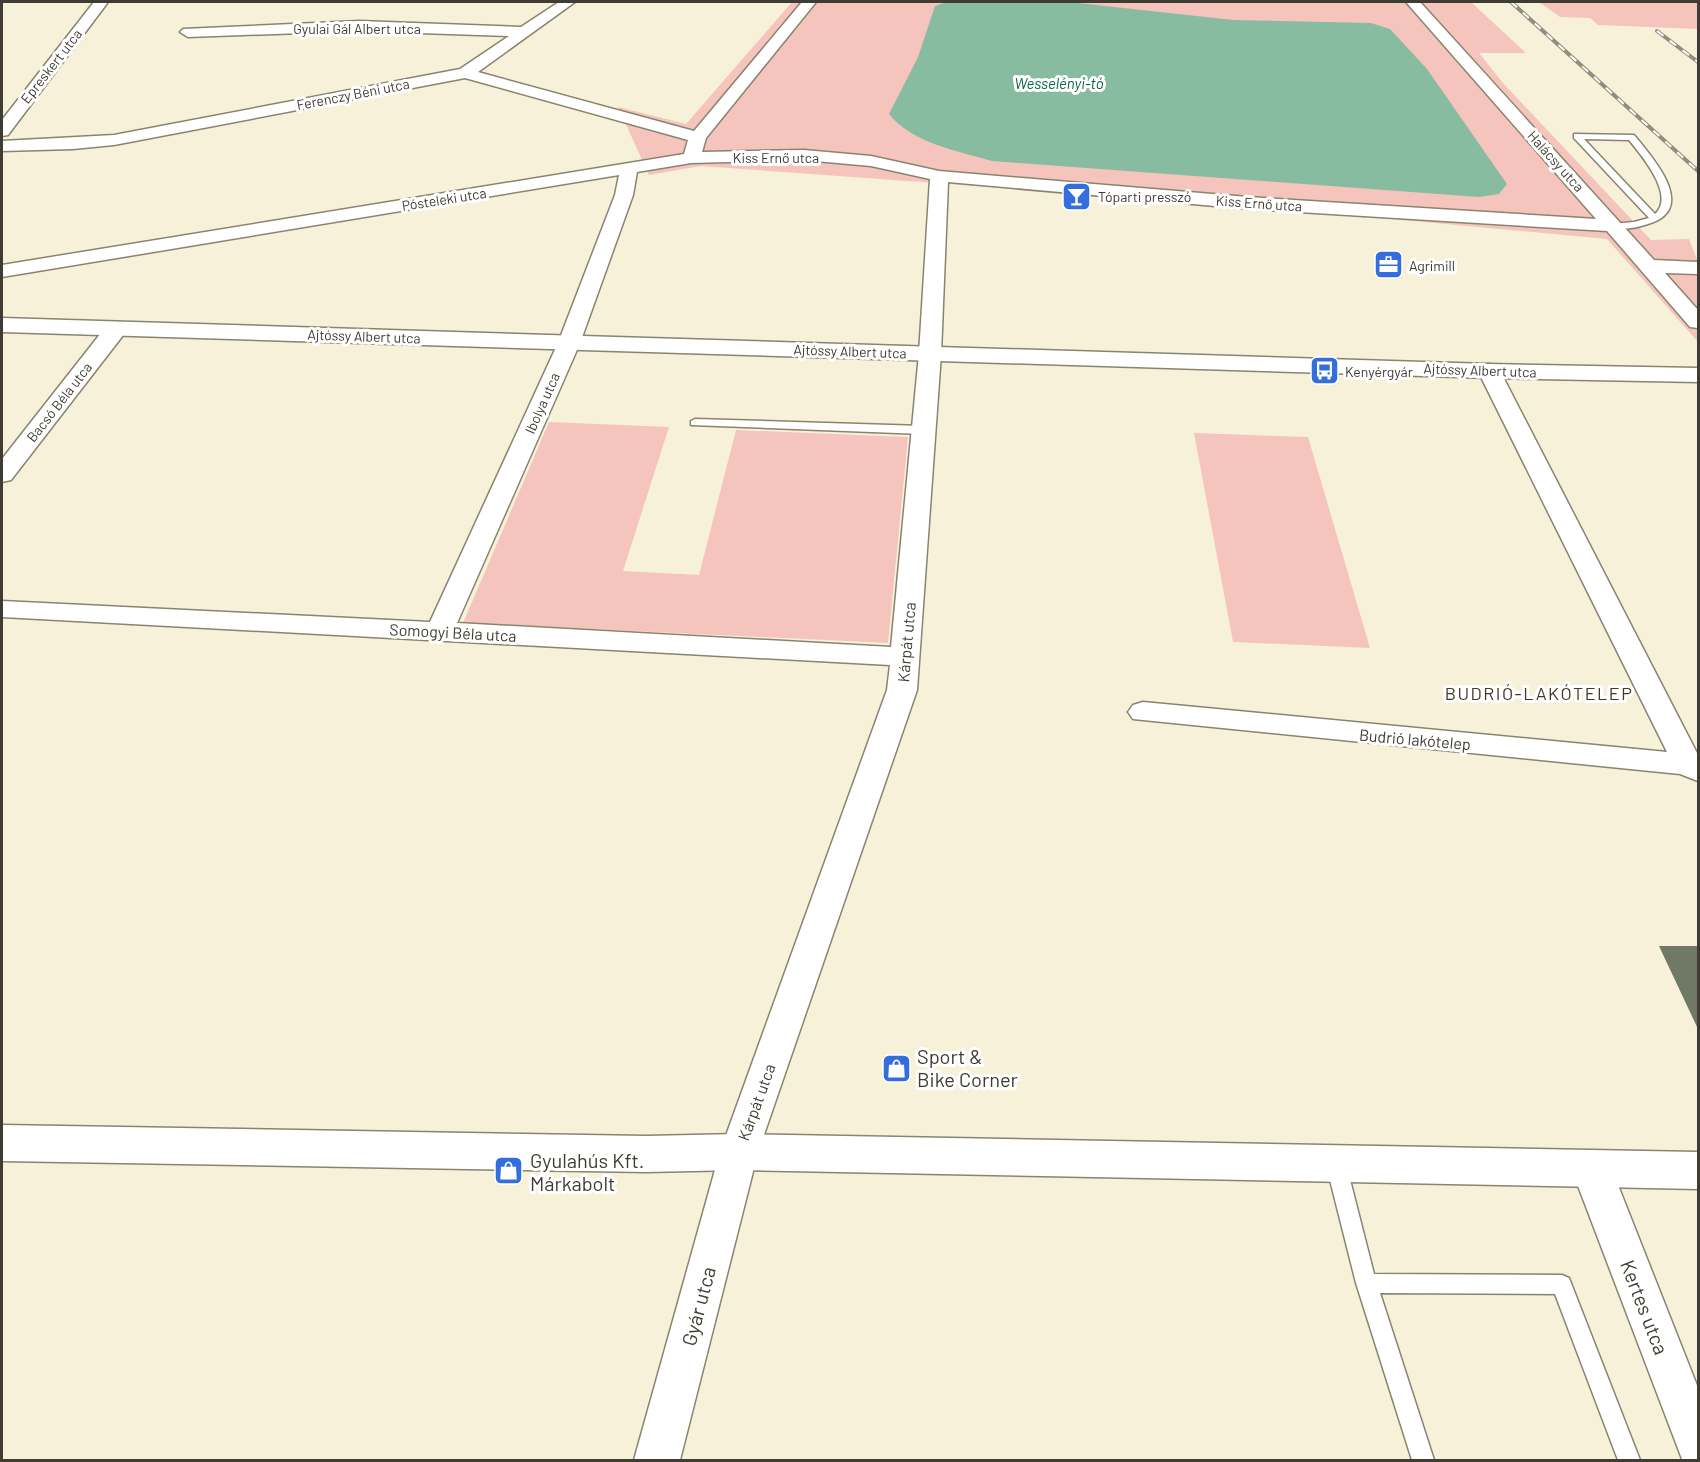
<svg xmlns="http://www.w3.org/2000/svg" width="1700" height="1462" viewBox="0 0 1700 1462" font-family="Barlow,sans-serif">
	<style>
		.green { fill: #f5c5bd }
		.water { fill: #88bca1 }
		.building { fill: #707965 }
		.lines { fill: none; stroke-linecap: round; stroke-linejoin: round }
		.lane-casing { stroke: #89846e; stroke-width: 3 }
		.street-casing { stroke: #89846e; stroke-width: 3 }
		.secondary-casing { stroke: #89846e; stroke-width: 3 }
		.lane { fill: #fff; fill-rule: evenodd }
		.street { fill: #fff; fill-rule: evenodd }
		.secondary { fill: #fff; fill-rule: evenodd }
		.rail-casing { stroke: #928e7e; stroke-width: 4 }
		.rail { stroke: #fff; stroke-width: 2; stroke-dasharray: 8; stroke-linecap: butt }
		.labels { text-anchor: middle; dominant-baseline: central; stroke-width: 6; stroke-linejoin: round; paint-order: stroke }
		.far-street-label { font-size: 14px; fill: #3f3c33; stroke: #fff }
		.far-poi-label { font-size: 14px; fill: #3f3c33; stroke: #fff; text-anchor: start }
		.far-water-label { font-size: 15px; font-style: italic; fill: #066544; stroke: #fff }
		.street-label { font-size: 16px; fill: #3f3c33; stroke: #fff }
		.neighbourhood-label { font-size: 18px; letter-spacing: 1.5px; fill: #3f3a27; stroke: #fff }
		.near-poi-label { font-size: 20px; fill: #3f3c33; stroke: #fff; text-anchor: start }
		.near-street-label { font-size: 20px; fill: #3f3c33; stroke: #fff }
	</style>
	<rect width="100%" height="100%" fill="#f7f1d9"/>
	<path class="green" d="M792 2H1471L1526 53H1479L1503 83 1651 240 1689 239 1698 262V342L1607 239 1239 205 701 166 649 175 618 107 686 124Z
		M1539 2H1698V29L1598 25 1590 18 1560 17Z
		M549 422 669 427 623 571 699 575 736 430 908 437 888 643 463 623Z
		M1194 433 1308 437 1370 648 1233 642Z"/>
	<path class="water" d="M947 2H1069L1233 20 1371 23 1390 29 1427 69 1507 184 1499 194 1479 197 992 161C958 151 912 143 889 114L918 57 935 6Z"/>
	<path class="building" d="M1659 946H1698V1029Z"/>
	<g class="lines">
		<defs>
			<path id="lane" d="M1574 134 1634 135C1653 158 1699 209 1648 224 1636 228 1623 230 1611 228V224L1634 222 1649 218 1574 138ZM1584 139 1629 140C1641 155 1676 195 1655 214Z
				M695 419 923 426 929 430 923 434 691 425V421Z
				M1336 1156 1343 1158 1346 1164 1374 1274 1562 1275 1569 1278 1640 1460H1618L1555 1294 1380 1293 1434 1460H1412L1356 1283 1326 1164 1329 1158Z"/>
			<path id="street" d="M94 2H108L8 135 2 136V120Z
				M559 2H575L478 72 694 131 802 2H816L706 138 702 152 804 150 871 156 939 171 1248 197 1596 219 1406 2H1420L1654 260 1698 262V274L1665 273 1698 310V328L1690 327 1607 231 1248 209 948 182 941 354 917 690 758 1152 680 1460H634L720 1152 887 690 890 665 2 617V601L430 622 558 343 615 195 619 175 2 277V265L684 154 688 140 465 78 114 145 73 149 2 151V141L114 135 460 69 509 36 359 31 188 37 180 32 183 29 359 21 521 27ZM804 160 871 166 930 179 919 354 891 647 457 623 580 343 633 195 637 172 691 163Z
				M116 323 124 324 127 329 124 334 11 480 2 482V459L108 324Z
				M1489 364 1497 366 1500 371 1698 755V781L1680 774 1133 719 1128 712 1133 705 1143 702 1667 752 1478 371 1481 366Z
				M1592 1153 1606 1158 1612 1170 1698 1388V1460L1682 1459 1572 1170 1578 1158Z"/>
			<path id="secondary" d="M2 318 1489 364 1698 368V382L1489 378 2 332Z
				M2 1125 646 1136 739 1134 1698 1152V1189L739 1170 646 1172 2 1161Z"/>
		</defs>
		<use href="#lane" class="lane-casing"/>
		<use href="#street" class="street-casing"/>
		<use href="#secondary" class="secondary-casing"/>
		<use href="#lane" class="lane"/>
		<use href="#street" class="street"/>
		<use href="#secondary" class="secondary"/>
		<defs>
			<path id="rail" d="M1511 2 1698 171
				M1657 31 1698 62"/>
		</defs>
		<use href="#rail" class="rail-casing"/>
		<use href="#rail" class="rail"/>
	</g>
	<defs>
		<symbol id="bar-square" viewBox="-11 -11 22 22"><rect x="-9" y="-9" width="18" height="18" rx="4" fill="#346edc" stroke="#fff"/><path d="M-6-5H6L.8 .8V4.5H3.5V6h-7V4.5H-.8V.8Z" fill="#fff"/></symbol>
		<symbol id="office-square" viewBox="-11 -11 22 22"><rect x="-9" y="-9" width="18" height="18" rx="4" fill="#346edc" stroke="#fff"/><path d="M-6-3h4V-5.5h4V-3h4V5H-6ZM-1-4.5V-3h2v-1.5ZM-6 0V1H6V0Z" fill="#fff"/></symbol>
		<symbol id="bus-square" viewBox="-11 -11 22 22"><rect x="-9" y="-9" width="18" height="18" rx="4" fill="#346edc" stroke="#fff"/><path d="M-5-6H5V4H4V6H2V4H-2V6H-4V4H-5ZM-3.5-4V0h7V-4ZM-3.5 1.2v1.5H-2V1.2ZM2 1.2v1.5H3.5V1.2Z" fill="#fff"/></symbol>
		<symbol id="shop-square" viewBox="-11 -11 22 22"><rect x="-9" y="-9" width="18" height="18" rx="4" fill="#346edc" stroke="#fff"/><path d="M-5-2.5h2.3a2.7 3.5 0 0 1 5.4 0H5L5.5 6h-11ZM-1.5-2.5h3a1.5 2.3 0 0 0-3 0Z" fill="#fff"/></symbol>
	</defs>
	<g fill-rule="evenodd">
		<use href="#bar-square" x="1060" y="180" width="33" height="33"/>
		<use href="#office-square" x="1372" y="248" width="33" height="33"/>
		<use href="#bus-square" x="1308" y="354" width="33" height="33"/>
		<use href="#shop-square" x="880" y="1052" width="33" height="33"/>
		<use href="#shop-square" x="492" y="1154" width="33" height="33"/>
	</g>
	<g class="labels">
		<g class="far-street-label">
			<text x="357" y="28">Gyulai Gál Albert utca</text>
			<text transform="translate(51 66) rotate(-52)">Epreskert utca</text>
			<text transform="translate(353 94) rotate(-11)">Ferenczy Béni utca</text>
			<text x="776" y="157">Kiss Ernő utca</text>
			<text transform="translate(1556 161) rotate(48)">Halácsy utca</text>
			<text transform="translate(444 199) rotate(-9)">Pósteleki utca</text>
			<text transform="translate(1259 203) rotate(4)">Kiss Ernő utca</text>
			<text transform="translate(364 336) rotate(2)">Ajtóssy Albert utca</text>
			<text transform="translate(850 351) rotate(2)">Ajtóssy Albert utca</text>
			<text transform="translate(1480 370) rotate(2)">Ajtóssy Albert utca</text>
			<text transform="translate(59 402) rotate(-52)">Bacsó Béla utca</text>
			<text transform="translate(542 403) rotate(-66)">Ibolya utca</text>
		</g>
		<g class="far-poi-label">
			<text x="1098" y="196">Tóparti presszó</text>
			<text x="1409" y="265">Agrimill</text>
			<text x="1345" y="371">Kenyérgyár</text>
		</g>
		<g class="far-water-label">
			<text x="1059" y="83">Wesselényi-tó</text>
		</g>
		<g class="street-label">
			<text transform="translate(453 632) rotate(3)">Somogyi Béla utca</text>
			<text transform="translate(906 642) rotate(-85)">Kárpát utca</text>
			<text transform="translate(1415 739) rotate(5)">Budrió lakótelep</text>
			<text transform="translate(756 1102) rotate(-70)">Kárpát utca</text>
		</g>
		<g class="neighbourhood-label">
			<text x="1539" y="693">BUDRIÓ-LAKÓTELEP</text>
		</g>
		<g class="near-poi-label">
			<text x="917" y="1056">Sport &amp;<tspan x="917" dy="23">Bike Corner</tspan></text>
			<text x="530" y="1160">Gyulahús Kft.<tspan x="530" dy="23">Márkabolt</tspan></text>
		</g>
		<g class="near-street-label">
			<text transform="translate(698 1306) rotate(-75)">Gyár utca</text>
			<text transform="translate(1645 1307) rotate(69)">Kertes utca</text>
		</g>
	</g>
	<rect width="1700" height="1462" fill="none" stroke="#3f3c33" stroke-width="6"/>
</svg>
